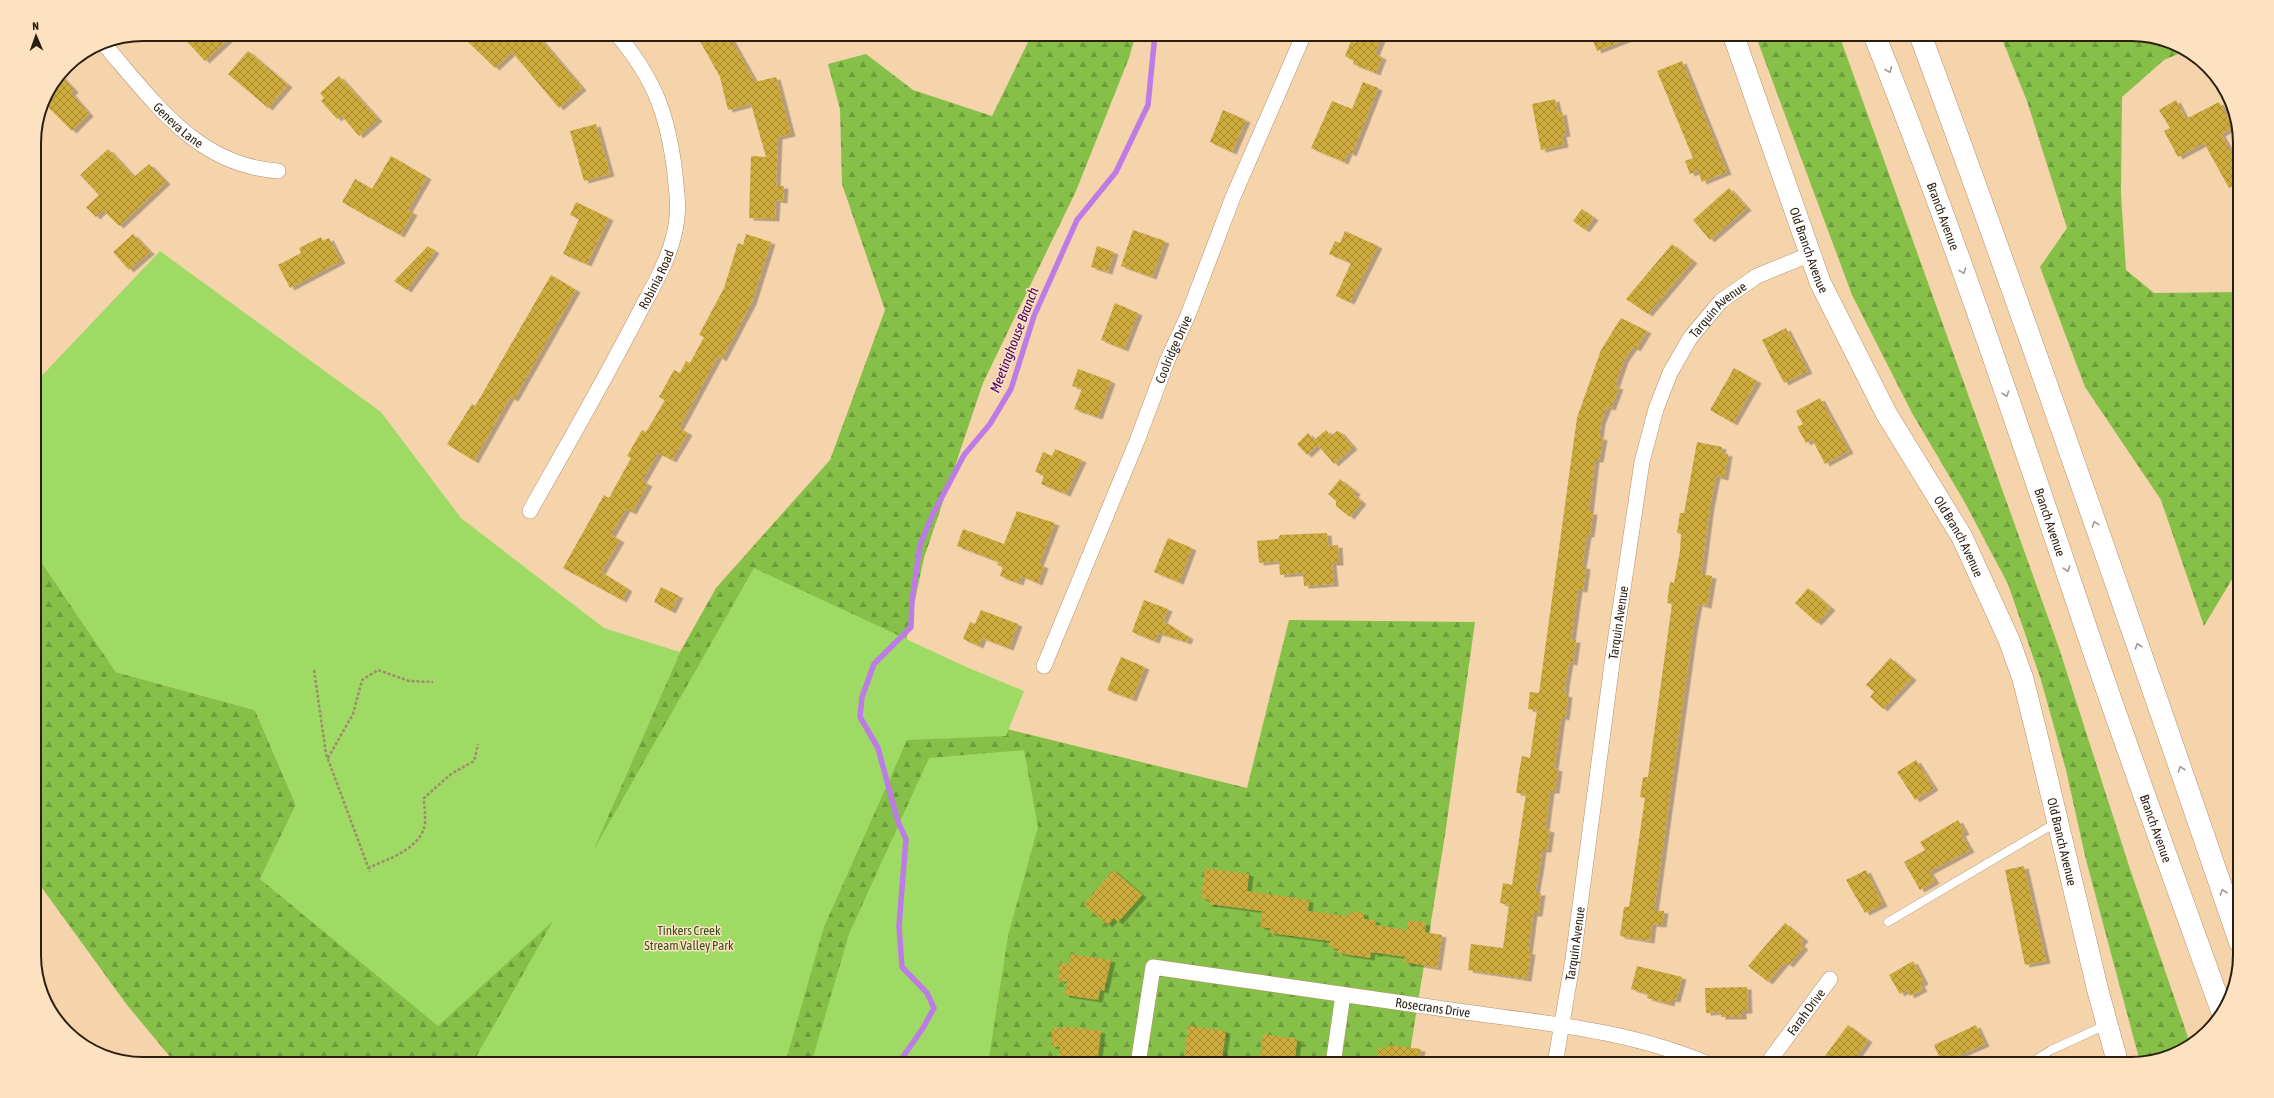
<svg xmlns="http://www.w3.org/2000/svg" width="2274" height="1098" viewBox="0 0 2274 1098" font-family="'Asap Condensed',sans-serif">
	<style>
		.forest { fill: url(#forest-firs) }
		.park { fill: #9fdb64 }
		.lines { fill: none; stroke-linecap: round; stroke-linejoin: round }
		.stream { stroke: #bd7be6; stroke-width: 5.5 }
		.building { fill: url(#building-cross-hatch); filter: url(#shadow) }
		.lane-casing { stroke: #b2926c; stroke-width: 9 }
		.street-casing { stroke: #b2926c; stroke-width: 16 }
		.secondary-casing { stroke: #b2926c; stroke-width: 22 }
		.highway-casing { stroke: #b2926c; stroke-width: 23 }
		.path { stroke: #a1896b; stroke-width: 2.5; stroke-dasharray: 3 2; stroke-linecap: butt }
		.lane { stroke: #fff; stroke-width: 8 }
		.street { stroke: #fff; stroke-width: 15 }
		.secondary { stroke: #fff; stroke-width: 21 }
		.highway { stroke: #fff; stroke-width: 22 }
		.oneway { stroke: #a09a93 }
		.labels { text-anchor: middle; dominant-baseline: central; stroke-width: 3; stroke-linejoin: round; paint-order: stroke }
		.street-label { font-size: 13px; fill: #2b1f10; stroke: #fde2c2 }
		.park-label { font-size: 13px; fill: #395122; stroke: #fde2c2 }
		.water-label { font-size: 14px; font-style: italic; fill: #4a0369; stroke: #fde2c2 }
		.rim { fill: none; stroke: #2b1f10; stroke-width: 2 }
	</style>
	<defs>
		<pattern id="forest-firs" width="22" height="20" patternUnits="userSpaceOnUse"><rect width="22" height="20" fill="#86c048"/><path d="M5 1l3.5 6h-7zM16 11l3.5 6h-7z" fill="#6e9b3b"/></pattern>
		<pattern id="building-cross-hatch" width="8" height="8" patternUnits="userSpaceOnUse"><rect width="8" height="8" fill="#cdab3e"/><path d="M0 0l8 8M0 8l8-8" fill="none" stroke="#a78b33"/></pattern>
		<filter id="shadow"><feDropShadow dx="4.5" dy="2.5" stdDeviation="0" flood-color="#0004"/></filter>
	</defs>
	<rect width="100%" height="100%" fill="#f5d4ac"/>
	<path class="forest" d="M1032 34H1136L1129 58 1076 191 983 383 924 558 893 701 1247 788 1289 620 1475 622 1445 835 1408 1064H176L127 1005 34 877V551L116 672 255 710 296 805 260 879 568 907 680 652 716 588 830 460 885 310 842 184 840 109 828 64 866 54 913 90 992 116Z
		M1755 34H1838L1842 43 2059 648 2130 869 2191 1046 2140 1062 2086 860 2066 770 2041 680 2008 584 1964 501 1912 413 1852 295Z
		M2000 34C2040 34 2158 27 2185 51L2164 60 2122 97 2121 194 2126 270 2154 293 2240 292V566L2204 626 2161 500 2085 387 2040 267 2067 228 2027 101Z"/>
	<path class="park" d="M160 251 381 412 461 518 604 628 680 652 593 851 754 568 964 666 1024 691 1006 736 907 740 824 927 785 1064H472L553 921 438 1026 260 879 296 805 255 710 116 672 34 551V384Z
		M1024 750 1038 827 1008 936 988 1064H811L849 934 929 758Z"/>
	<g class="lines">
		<path class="stream" d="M898 1064 923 1028 934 1008 927 993 902 967 899 926 906 839 898 822 878 748 860 717 862 697 874 664 911 627 912 601 920 545 932 516 964 455 990 424 1011 389 1034 316 1077 220 1116 172 1148 105 1155 34"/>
	</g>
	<path class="building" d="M180 34H234L205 61Z
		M475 34H536L582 88 559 108 512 52 495 68 467 41Z
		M696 34H728L755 82 776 77 791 134 778 137 776 186H784L783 201 776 200 775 219 749 218 751 156 766 157 751 104 728 110 720 77Z
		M1359 34H1383L1375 54 1382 57 1376 73 1353 64 1354 61 1345 56 1351 41 1355 43Z
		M1590 34H1638V35L1597 51Z
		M248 51 288 85 268 108 228 74Z
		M1682 61 1727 172 1702 182 1698 171 1690 174 1685 161 1693 158 1657 71Z
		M60 75 74 90 71 93 89 114 72 131 42 101Z
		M339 76 378 119 359 136 341 115 337 119 321 101 324 98 320 93Z
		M1363 82 1378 88 1352 154 1348 152 1344 162 1311 148 1332 101 1352 109Z
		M1555 99 1558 113 1562 112 1566 134 1562 135 1564 145 1541 150 1532 104Z
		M2176 100 2186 119 2219 102 2234 127 2221 134 2240 167V183L2229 188 2204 143 2178 157 2164 131 2170 128 2159 110Z
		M1223 110 1246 120 1232 152 1210 142Z
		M596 124 610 174 584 181 570 131Z
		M108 149 134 177 149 164 166 182 119 226 103 210 96 217 86 207 99 195 80 175Z
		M391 156 427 177 408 210 413 213 400 235 342 202 355 179 372 189Z
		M1729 188 1747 208 1710 240 1693 220Z
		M576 202 609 218 587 264 563 254 579 219 570 215Z
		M1582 209 1594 218 1585 230 1573 221Z
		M1133 230 1165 241 1152 277 1121 266Z
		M1345 231 1378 246 1350 302 1336 296 1351 263 1329 254 1335 241 1340 243Z
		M133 234 150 252 129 270 113 252Z
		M746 234 771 242 752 302 722 359 718 356 679 428 688 433 672 460 658 453 642 481 648 484 632 512 626 509 611 535 620 540 601 572 628 589 622 600 563 568 604 495 609 498 631 458 627 456 642 430 646 432 665 400 659 397 674 370 680 373 686 361 690 363 704 337 699 335 724 288 738 243 743 245Z
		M321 237 323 241 329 238 341 261 290 288 278 265 301 253 299 248Z
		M1672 244 1693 261 1648 314 1626 299Z
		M428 246 435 251 407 290 394 281Z
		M1097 246 1114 252 1108 272 1091 267Z
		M551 275 576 290 514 399 510 397 474 461 447 444 472 404 475 406 477 403Z
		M1115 303 1138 313 1124 349 1101 340Z
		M1621 318 1647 331 1636 349 1633 347 1624 360 1615 386 1619 387 1611 408 1607 407 1601 422 1599 437 1603 438 1599 460H1595L1589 512H1593L1590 535H1587L1582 566 1586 567 1583 590 1578 589 1571 640H1576L1573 663 1569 662 1566 679 1564 694 1568 695 1565 718 1561 717 1554 768 1558 769 1555 791H1550L1545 829 1550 830 1547 850H1542L1540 865 1535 893H1541L1538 914H1533L1528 952H1531L1527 979 1468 970 1471 944 1503 948 1509 905 1500 903 1503 883 1512 885 1526 794 1516 793 1519 772 1522 756 1530 758 1537 710 1528 709 1530 692 1539 693 1577 418 1601 350Z
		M1786 328 1808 371 1784 383 1762 340Z
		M1734 368 1757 381 1733 423 1710 410Z
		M1078 369 1111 381 1098 417 1074 409 1082 389 1072 386Z
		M1820 398 1849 451 1825 464 1812 439 1806 443 1797 427 1803 424 1796 411Z
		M1326 430 1331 436 1337 431 1340 432 1353 447 1334 464 1318 445 1307 455 1297 444 1308 433 1314 440Z
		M1697 442 1722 447 1721 453 1728 454 1724 478 1716 476 1710 506 1701 574 1712 576 1707 606 1698 604 1693 630 1654 910 1664 911 1662 925 1652 924 1650 941 1620 936 1624 907H1629L1645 798 1640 797 1643 777H1648L1653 741 1672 604 1667 603 1670 582 1674 583 1680 551 1681 534 1677 533 1680 513H1684Z
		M1055 449 1082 460 1066 494 1041 484 1044 475 1035 472 1043 452 1052 456Z
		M1340 479 1356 492 1354 495 1362 502 1350 517 1336 506V501L1328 494Z
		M1017 511 1055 523 1039 564 1044 566 1038 583 1021 576 1019 583 1000 576 1003 567 997 565 999 562 957 546 963 529 1004 544Z
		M1327 533 1328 546 1338 545 1339 563H1332L1334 584 1304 586 1303 573 1280 575 1279 561 1259 563 1257 541 1278 539 1280 535Z
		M1168 538 1192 548 1179 582 1154 572Z
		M661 587 679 596 671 611 654 602Z
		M1808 588 1831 608 1817 623 1795 603Z
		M1144 600 1168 609 1163 621 1189 637 1187 642 1158 633 1155 641 1132 632Z
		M981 610 1018 624 1009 648 982 638 979 646 963 639 970 622 975 624Z
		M1121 657 1145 667 1132 699 1107 690Z
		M1890 658 1912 678 1883 709 1870 697 1874 692 1866 685Z
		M1916 760 1934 788 1915 800 1897 772Z
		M1958 820 1965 832 1961 834 1970 850 1929 872 1935 881 1920 890 1904 862 1925 850 1920 842Z
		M2024 866 2046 961 2025 965 2005 870Z
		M1205 868 1249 874 1247 891 1309 900 1308 911 1349 916V911L1364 913V919L1376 920 1375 925 1407 930 1408 920 1426 923 1425 932 1442 935 1437 968 1404 962 1405 957 1371 952 1370 958 1338 953V949L1329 947 1330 941 1270 933V928L1260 927 1262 911 1209 904 1210 900 1201 898Z
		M1113 870 1142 895 1118 922 1114 918 1108 925 1084 905Z
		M1866 870 1883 904 1865 913 1846 880Z
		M1785 923 1804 939 1800 944 1804 947 1789 965 1785 962 1768 982 1748 966Z
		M1071 954 1111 960 1104 991 1100 990 1098 1000 1065 995 1067 982 1058 980 1060 963 1069 964Z
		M1913 961 1924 982 1920 984 1923 989 1910 996 1907 990 1900 994 1889 975Z
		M1637 966 1682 977 1676 1000 1671 999 1670 1004 1647 998 1648 994 1631 989Z
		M1747 987 1748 1011H1742V1017H1721V1012L1706 1013 1705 988Z
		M1848 1025 1868 1040 1851 1064H1819Z
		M1976 1025 1985 1044 1942 1063 1934 1045Z
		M1063 1026 1101 1031 1097 1064H1058L1060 1047 1051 1046 1053 1027 1063 1029Z
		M1188 1026 1226 1031 1221 1064H1189V1061L1184 1060Z
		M1263 1034 1297 1039 1295 1058 1289 1057 1288 1064H1259Z
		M1388 1045 1421 1049 1418 1064H1376L1378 1048 1388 1049Z"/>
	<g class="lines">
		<defs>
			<path id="lane" d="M1888 922 2057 822
				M2029 1064 2051 1050 2106 1025"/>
			<g id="street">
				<path id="s1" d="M102 42C153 100 195 165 278 171"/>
				<path id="s2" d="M530 511C566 447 603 383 637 317 653 286 674 253 677 217 679 203 676 188 675 174 668 115 655 80 617 34"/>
				<path id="s3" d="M1044 666 1137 441 1167 361 1188 315 1233 197 1304 34"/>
				<path id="s4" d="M1138 1064 1153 967C1255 982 1356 996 1458 1011 1543 1023 1629 1030 1708 1064"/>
				<path d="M1333 1064 1343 995"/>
				<path id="s5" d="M1555 1064 1573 959 1613 656 1642 462 1656 409 1670 373 1690 338 1721 301 1757 276 1811 254"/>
				<path id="s6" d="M1767 1064 1830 979"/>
			</g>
			<g id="secondary">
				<path id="s7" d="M1733 34 1820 282 1886 413 1962 537 2009 640 2023 679 2036 731 2098 991 2118 1064"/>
			</g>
			<g id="highway">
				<path id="s8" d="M1874 34C1954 234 2022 439 2091 643 2133 766 2178 889 2222 1011"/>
				<path d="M1920 34C2031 335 2136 638 2240 942"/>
			</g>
		</defs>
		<use href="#lane" class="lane-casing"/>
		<use href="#street" class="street-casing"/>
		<use href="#secondary" class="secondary-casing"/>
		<use href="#highway" class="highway-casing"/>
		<path class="path" d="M314 670 326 754 370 872
			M328 758 353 714 362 680 378 670 409 681 433 682
			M368 868C386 860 414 851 423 831 427 823 424 807 424 798L451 774 474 761 478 744"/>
		<use href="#lane" class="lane"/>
		<use href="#street" class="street"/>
		<use href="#secondary" class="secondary"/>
		<use href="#highway" class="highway"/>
	</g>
	<defs><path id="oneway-chevron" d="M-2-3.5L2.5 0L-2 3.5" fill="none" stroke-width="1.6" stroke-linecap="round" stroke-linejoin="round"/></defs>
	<g class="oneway">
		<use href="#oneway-chevron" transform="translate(1889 70) rotate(68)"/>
		<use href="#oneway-chevron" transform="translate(1963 271) rotate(70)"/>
		<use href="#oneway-chevron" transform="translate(2006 394) rotate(71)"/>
		<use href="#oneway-chevron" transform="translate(2095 524) rotate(-110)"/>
		<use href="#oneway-chevron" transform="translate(2067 569) rotate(72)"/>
		<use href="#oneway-chevron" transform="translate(2138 646) rotate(-109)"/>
		<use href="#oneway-chevron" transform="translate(2181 769) rotate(-109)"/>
		<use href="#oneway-chevron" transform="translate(2223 892) rotate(-109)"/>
	</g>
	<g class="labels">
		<g class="street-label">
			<text stroke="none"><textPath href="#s1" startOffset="113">Geneva Lane</textPath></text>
			<text stroke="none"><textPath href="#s8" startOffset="195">Branch Avenue</textPath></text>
			<text stroke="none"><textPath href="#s7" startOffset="229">Old Branch Avenue</textPath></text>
			<text stroke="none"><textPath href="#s2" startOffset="264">Robinia Road</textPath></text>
			<text stroke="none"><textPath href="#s5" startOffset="782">Tarquin Avenue</textPath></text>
			<text stroke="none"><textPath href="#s3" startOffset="342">Coolridge Drive</textPath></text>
			<text stroke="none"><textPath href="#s8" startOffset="519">Branch Avenue</textPath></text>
			<text stroke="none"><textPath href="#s7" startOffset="553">Old Branch Avenue</textPath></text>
			<text stroke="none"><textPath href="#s5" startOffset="446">Tarquin Avenue</textPath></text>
			<text stroke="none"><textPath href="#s8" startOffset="843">Branch Avenue</textPath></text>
			<text stroke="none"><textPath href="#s7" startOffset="877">Old Branch Avenue</textPath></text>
			<text stroke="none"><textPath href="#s5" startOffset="122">Tarquin Avenue</textPath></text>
			<text stroke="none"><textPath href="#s4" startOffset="381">Rosecrans Drive</textPath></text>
			<text stroke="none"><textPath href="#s6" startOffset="65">Farah Drive</textPath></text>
		</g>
		<g class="park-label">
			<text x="689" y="930">Tinkers Creek<tspan x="689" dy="15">Stream Valley Park</tspan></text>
		</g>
		<g class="water-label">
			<text transform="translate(1014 340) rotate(-69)">Meetinghouse Branch</text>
		</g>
	</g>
	<path d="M0 0H2274V1098H0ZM143 41H2131A102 102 0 0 1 2233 143V955A102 102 0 0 1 2131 1057H143A102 102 0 0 1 41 955V143A102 102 0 0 1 143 41Z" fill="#fde2c2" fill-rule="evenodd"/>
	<path class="rim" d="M143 41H2131A102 102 0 0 1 2233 143V955A102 102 0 0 1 2131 1057H143A102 102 0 0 1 41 955V143A102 102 0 0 1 143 41Z"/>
	<g transform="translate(36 36) rotate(358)" stroke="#fde2c2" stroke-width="3" paint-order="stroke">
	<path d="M0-3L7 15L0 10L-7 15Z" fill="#2b1f10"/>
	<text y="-6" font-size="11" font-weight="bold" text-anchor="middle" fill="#2b1f10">N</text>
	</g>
</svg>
